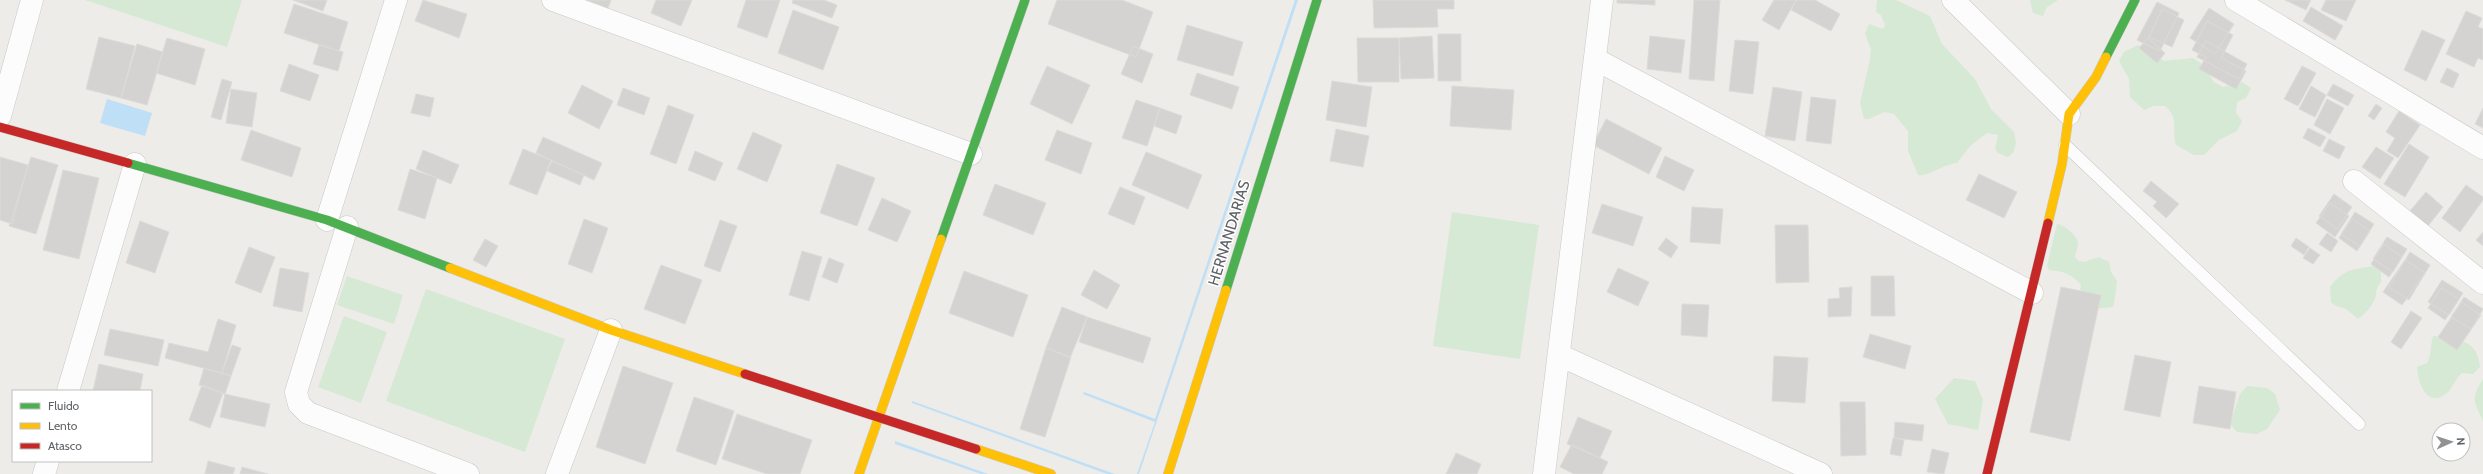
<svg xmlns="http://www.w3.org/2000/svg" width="2483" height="474" viewBox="0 0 2483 474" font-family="Cabin,sans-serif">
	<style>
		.green { fill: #d6e9d4 }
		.water { fill: #bedff6 }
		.building { fill: #d4d3d1; stroke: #dcdbd8 }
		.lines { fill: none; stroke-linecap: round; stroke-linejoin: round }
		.lane-casing { stroke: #c8c8c8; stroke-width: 13 }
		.street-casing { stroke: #c8c8c8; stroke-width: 23 }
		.fast-casing { stroke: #cacaca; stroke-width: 10 }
		.slow-casing { stroke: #cacaca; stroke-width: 10 }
		.jam-casing { stroke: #cacaca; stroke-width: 10 }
		.lane { stroke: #fcfcfc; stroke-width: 12 }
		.street { stroke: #fcfcfc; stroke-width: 22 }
		.fast { stroke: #4caf50; stroke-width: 9 }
		.slow { stroke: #ffc107; stroke-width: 9 }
		.jam { stroke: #c62828; stroke-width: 9 }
		.labels { text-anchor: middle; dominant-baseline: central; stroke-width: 3; stroke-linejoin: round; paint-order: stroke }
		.street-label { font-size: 15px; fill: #5e6266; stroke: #fff }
	</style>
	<rect width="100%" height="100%" fill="#edece8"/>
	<path class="green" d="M85 0H242L227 47Z
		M1877 0H1896L1930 16 1942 44 1975 79 1991 109 2014 132 2016 143 2013 153 2008 157 1998 153 1995 149 1998 135 1987 133 1970 146 1957 163C1944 164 1927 177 1918 175L1908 151V131L1894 114 1884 112 1869 119H1864L1860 103 1870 59 1871 49 1865 34 1869 24 1883 29 1885 25 1881 15 1876 12Z
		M2030 0H2058L2047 7 2043 16 2033 13Z
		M2138 45 2164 61 2193 58 2202 64 2214 82 2223 87 2242 82 2251 88 2246 98 2237 102 2236 113 2242 121 2237 131 2219 140 2204 155H2194L2176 145C2171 128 2180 119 2165 106H2154L2144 110 2130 97 2129 79 2119 61 2124 52Z
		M1452 212 1539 225 1520 359 1433 346Z
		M2057 224C2064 225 2077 235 2078 243 2078 248 2076 252 2075 257L2079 261 2084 262 2099 257 2109 262 2111 272 2117 281C2117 284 2114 305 2113 307L2093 309 2080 295 2081 285C2072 274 2063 271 2049 270L2047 266Z
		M2378 265 2381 269V282C2375 289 2377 292 2375 299 2372 306 2364 315 2358 319L2346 309 2336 306 2331 302 2330 287C2345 267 2355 270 2378 265Z
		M347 276 403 295 394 324 337 305Z
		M426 289 565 339 525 452 386 401Z
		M344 316 387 332 361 403 318 387Z
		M2433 336C2455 339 2478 338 2480 367L2473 374 2462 373C2456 378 2454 385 2449 391 2428 411 2418 384 2417 367L2427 363C2432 354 2430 346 2433 336Z
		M1954 378 1975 381 1983 400 1978 430 1948 424 1935 399Z
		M2483 379V421C2474 401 2470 399 2483 379Z
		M2247 386 2267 388 2275 394 2280 410 2267 429 2257 434 2237 432 2230 424 2240 394Z"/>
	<path class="water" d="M1295 0H1298L1139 474H1137L1155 422 1083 394 1084 392 1155 419Z
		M107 99 152 113 145 136 100 123Z
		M912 401 1115 474H1107L912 403Z
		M895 441 988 474H981L895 444Z"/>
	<path class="building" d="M293 0H327L323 11Z
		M423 0 467 14 459 38 415 21Z
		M586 0H611L608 8Z
		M656 0H692L681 26 651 13Z
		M746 0H780L767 38 737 27Z
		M793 0H824L837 5 832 18 792 3Z
		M1057 0H1122L1153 12 1136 57 1048 24Z
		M1373 0H1454V9H1437L1438 27 1374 28Z
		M1617 0H1655V5L1617 3Z
		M1694 0H1720L1714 81 1689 79Z
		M1774 0H1796L1779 30 1762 20Z
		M1796 0H1815L1840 14 1831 31 1791 10Z
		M2285 0H2311L2306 10Z
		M2326 0H2356L2346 21 2321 10Z
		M2157 2 2179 13 2160 51 2137 40Z
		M294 4 348 22 339 51 284 33Z
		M2311 7 2343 26 2335 40 2303 21Z
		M2209 8 2234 24 2215 54 2190 38Z
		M2162 9 2184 20 2172 47 2149 37Z
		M793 10 839 27 823 70 778 53Z
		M2466 11 2482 18 2478 27 2483 29V60L2478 58 2474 67 2446 54Z
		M2207 21 2233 35 2221 58 2246 71 2236 89 2199 69 2206 57 2192 50Z
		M1187 25 1243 42 1233 76 1177 60Z
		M2422 30 2445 40 2426 81 2404 70Z
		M1438 34H1461V81H1438Z
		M1432 36 1434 78 1401 79 1399 38Z
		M1650 36 1685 40 1681 73 1647 69Z
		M99 37 135 46 121 98 86 89Z
		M167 38 205 49 195 85 156 73Z
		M1357 38H1399V82H1358Z
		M2148 38 2165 53 2157 63 2139 48Z
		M1735 40 1759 42 1753 94 1729 91Z
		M2206 41 2247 64 2239 79 2197 57Z
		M137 44 163 52 147 105 121 98Z
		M319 45 343 52 338 71 313 64Z
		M1133 46 1153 54 1142 83 1121 74Z
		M289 64 319 75 310 101 280 91Z
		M1047 66 1090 85 1072 124 1030 104Z
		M2302 66 2316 73 2298 106 2284 99Z
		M2447 68 2459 74 2453 88 2440 82Z
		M1197 73 1239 87 1232 109 1190 95Z
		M222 79 232 82 221 120 211 117Z
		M1332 81 1372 87 1366 127 1326 120Z
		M2333 84 2354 95 2348 106 2327 95Z
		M582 85 613 101 599 129 568 113Z
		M1452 86 1514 90 1511 130 1450 126Z
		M2311 86 2326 95 2315 117 2299 109Z
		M1773 87 1802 92 1795 141 1765 136Z
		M623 88 650 98 644 115 617 105Z
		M231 89 257 93 252 127 226 123Z
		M416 94 434 98 430 117 411 113Z
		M1811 97 1836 100 1831 144 1806 141Z
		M2327 99 2344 108 2330 134 2314 125Z
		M1136 100 1160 108 1147 146 1122 138Z
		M2376 104 2382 108 2374 120 2368 116Z
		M668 105 694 115 676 164 650 154Z
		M1160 108 1182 116 1176 134 1154 126Z
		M2483 108V128L2475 124Z
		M2399 111 2420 125 2398 158 2387 151 2395 138 2386 132Z
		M1606 119 1662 148 1649 174 1593 145Z
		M2308 128 2326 137 2320 147 2303 138Z
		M1336 129 1369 136 1363 167 1330 161Z
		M251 130 301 148 292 177 241 160Z
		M1057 130 1092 143 1081 174 1045 160Z
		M753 132 782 145 767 182 737 169Z
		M543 137 602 163 594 180 536 153Z
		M2329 139 2345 147 2339 159 2323 151Z
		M2409 144 2429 157 2405 197 2384 184Z
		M2376 147 2394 158 2380 179 2362 167Z
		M523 149 551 160 537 195 509 184Z
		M423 150 459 165 451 184 416 169Z
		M695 151 723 163 715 181 688 170Z
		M1146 152 1202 175 1188 209 1132 185Z
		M1665 156 1694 170 1684 191 1656 177Z
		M0 157 28 165 12 224 0 220Z
		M31 157 58 165 36 234 9 226Z
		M552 161 584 175 580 185 547 171Z
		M837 164 875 178 857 226 820 213Z
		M410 169 437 178 425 219 398 210Z
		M63 170 99 178 79 259 43 250Z
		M1979 174 2017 192 2004 218 1966 200Z
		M2151 181 2179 204 2166 218 2153 206 2157 202 2143 191Z
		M995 184 1046 203 1033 235 983 215Z
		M2466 185 2483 197V200L2460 232 2442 218Z
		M1120 187 1145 197 1134 225 1108 214Z
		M2426 192 2443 207 2428 226 2410 211Z
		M2334 194 2352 207 2337 229 2319 216Z
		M882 198 911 211 897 242 868 230Z
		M2330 203 2349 216 2335 237 2316 223Z
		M1602 204 1643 217 1633 246 1592 233Z
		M1692 207 1723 209 1720 244 1690 242Z
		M2355 212 2374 224 2360 246 2341 234Z
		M584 219 608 228 592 273 568 264Z
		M2352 219 2370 231 2357 251 2339 238Z
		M720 220 737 226 720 272 704 266Z
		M140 221 169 232 155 273 126 263Z
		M1775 225H1808L1809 282 1776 283Z
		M2483 232V246L2476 240Z
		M2327 233 2338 241 2331 252 2319 244Z
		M2387 237 2407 249 2393 272 2373 259Z
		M1666 238 1678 247 1671 258 1658 249Z
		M2296 238 2309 247 2304 255 2291 246Z
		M485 239 498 246 486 267 473 260Z
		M2384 244 2402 257 2389 277 2371 264Z
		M249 247 275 257 261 293 235 283Z
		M2310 248 2320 255 2313 264 2303 258Z
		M802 251 822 257 809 301 789 295Z
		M2410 252 2430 265 2409 300 2389 287Z
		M829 258 844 264 837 283 822 277Z
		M2405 260 2425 273 2402 305 2383 292Z
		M661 265 702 280 685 324 644 309Z
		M280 268 309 273 302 312 273 306Z
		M1618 268 1649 282 1638 306 1607 292Z
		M1094 270 1120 285 1107 309 1081 295Z
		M964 271 1028 295 1013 337 949 313Z
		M1871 276H1894L1895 316H1871Z
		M2442 280 2463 293 2449 315 2428 302Z
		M1852 287 1851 316 1828 317V299L1840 298 1839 288Z
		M2061 287 2101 295 2070 441 2030 432Z
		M2441 288 2459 299 2445 320 2428 308Z
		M2464 297 2483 309 2471 329 2451 317Z
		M2462 302 2481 315 2457 350 2438 337Z
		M1682 304 1709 305 1707 337 1681 335Z
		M1062 307 1087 317 1070 358 1046 348Z
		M2411 311 2422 318 2401 349 2391 342Z
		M1087 317 1151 338 1143 363 1079 342Z
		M218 319 236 325 222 373 165 358 169 343 208 352Z
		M110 329 164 340 158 366 104 355Z
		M1870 334 1911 346 1905 369 1863 357Z
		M232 345 241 348 231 376 222 373Z
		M1046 348 1071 357 1045 437 1020 429Z
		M2135 355 2171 362 2160 417 2124 410Z
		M1774 356 1808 358 1805 403 1772 401Z
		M99 364 143 374 140 391H93Z
		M623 366 673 383 645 464 596 447Z
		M204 368 231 376 225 394 199 385Z
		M202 385 223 393 210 428 189 420Z
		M2199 386 2236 392 2230 429 2193 423Z
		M225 394 270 404 265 427 220 417Z
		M694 397 734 411 716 465 676 451Z
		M1840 402H1865L1866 455 1841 456Z
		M737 414 812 440 800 474H767L722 459Z
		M1578 417 1612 431 1600 458 1567 444Z
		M1895 422 1924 425 1922 441 1894 438Z
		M1893 438 1904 440 1901 456 1890 454Z
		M1572 444 1608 462 1602 474H1574L1560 467Z
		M1932 449 1949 453 1944 474 1927 472Z
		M1456 453 1481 464 1477 474H1446Z
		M208 461 235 468 233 474H205Z
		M242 467 268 474H240Z"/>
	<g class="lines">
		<defs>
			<path id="lane" d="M2065 145 2359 424"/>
			<path id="street" d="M553 0 971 154
				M1953 0 2069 114
				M2236 0 2483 148
				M1595 59 2032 293
				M0 116 32 0
				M2354 181 2483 283
				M327 220 396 0
				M347 227 296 392 299 404 308 413 468 474
				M1559 355 1821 474
				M68 391 135 164
				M44 474 48 461
				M557 474 611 330
				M1544 474 1602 0"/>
			<path id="fast" d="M2106 57 2135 0
				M128 163 327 220 450 268
				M941 239 1025 0
				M1226 290 1317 0"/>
			<path id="slow" d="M2048 223 2062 164 2069 114 2096 77 2106 57
				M450 268 611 330 745 374
				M976 449 1051 474
				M859 474 941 239
				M1168 474 1226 290"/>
			<path id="jam" d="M0 127 128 163
				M745 374 976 449
				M1987 474 2048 223"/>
		</defs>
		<use href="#lane" class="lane-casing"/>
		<use href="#street" class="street-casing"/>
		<use href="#fast" class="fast-casing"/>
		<use href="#slow" class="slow-casing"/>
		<use href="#jam" class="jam-casing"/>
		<use href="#lane" class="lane"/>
		<use href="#street" class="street"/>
		<use href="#fast" class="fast"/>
		<use href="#slow" class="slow"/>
		<use href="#jam" class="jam"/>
	</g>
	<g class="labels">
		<g class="street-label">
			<text transform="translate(1229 233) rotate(-73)">HERNANDARIAS</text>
		</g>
	</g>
	<rect x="12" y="390" width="140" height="72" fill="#ffffff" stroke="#bfc0c2"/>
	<rect x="20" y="403" width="20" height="6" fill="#4caf50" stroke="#bfc0c2"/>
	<text x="48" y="410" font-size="12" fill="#5e6266">Fluido</text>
	<rect x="20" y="423" width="20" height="6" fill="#ffc107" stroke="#bfc0c2"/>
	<text x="48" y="430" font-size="12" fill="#5e6266">Lento</text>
	<rect x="20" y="443" width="20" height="6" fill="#c62828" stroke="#bfc0c2"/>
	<text x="48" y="450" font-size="12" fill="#5e6266">Atasco</text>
	<g transform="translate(2451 442) rotate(87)"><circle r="19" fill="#ffffff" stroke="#bfc0c2"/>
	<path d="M0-3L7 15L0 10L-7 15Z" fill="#909294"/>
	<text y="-6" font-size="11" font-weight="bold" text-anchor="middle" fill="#5e6266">N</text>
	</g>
</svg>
